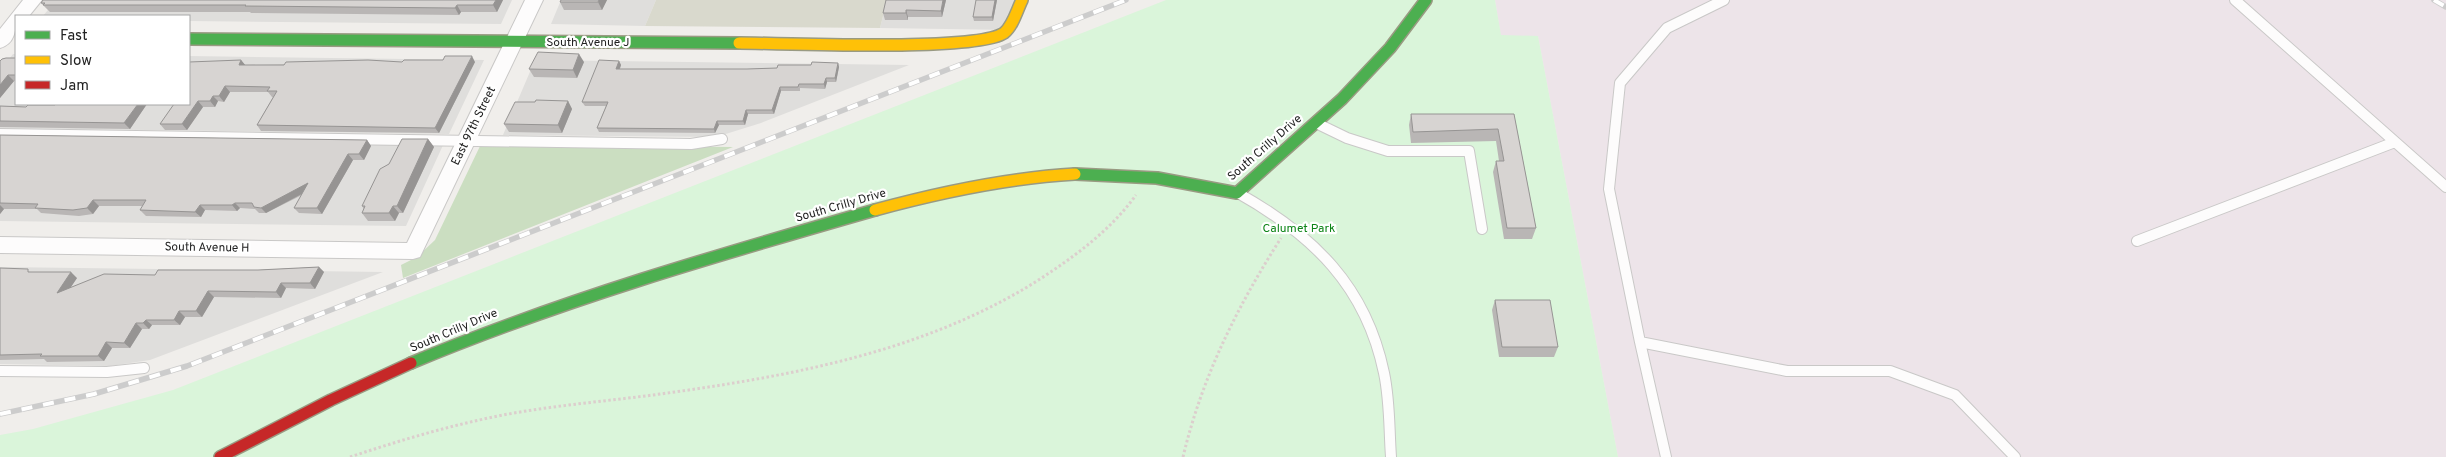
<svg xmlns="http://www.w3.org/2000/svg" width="2446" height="457" viewBox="0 0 2446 457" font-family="Overpass,sans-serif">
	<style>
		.residential { fill: #dfdedc }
		.industrial { fill: #ede4e9 }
		.construction { fill: #d9d9cd }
		.forest { fill: #cbdec1 }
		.park { fill: #daf5da }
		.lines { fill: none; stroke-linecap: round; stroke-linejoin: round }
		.lane-casing { stroke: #c9c8c7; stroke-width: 12 }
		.street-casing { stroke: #c9c8c7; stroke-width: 2 }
		.fast-casing { stroke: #999a82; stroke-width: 14 }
		.slow-casing { stroke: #999a82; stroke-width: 14 }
		.jam-casing { stroke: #999a82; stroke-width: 14 }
		.path { stroke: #dccecd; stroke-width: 3; stroke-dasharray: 2.5 2.5; stroke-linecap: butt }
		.lane { stroke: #fdfcfc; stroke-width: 10 }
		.street { fill: #fdfcfc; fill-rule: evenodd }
		.fast { stroke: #4caf50; stroke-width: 11 }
		.slow { stroke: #ffc107; stroke-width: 11 }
		.jam { stroke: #c62828; stroke-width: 11 }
		.rail-casing { stroke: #ccc; stroke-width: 5.5 }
		.rail { stroke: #fff; stroke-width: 4; stroke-dasharray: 11; stroke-linecap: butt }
		.wall { fill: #b9b6b5 }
		.shaded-wall { fill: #969493 }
		.building { fill: #d7d4d2; stroke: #969493 }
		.labels { text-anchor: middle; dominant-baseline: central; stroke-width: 4.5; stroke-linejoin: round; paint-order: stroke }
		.street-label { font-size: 12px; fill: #222; stroke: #fff }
		.park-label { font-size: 12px; fill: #0c8416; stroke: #fff }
	</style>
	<rect width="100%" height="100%" fill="#f0eeeb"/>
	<path class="residential" d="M56 0H512L501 24 189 21V16H43Z
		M561 0H656L645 26 551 24Z
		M887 0H1016L1012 30 880 28Z
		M13 54H16V104H189V56L484 60 449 134 0 128V71Z
		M535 60 909 65 761 123 716 137 503 135Z
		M0 138 444 143 406 226 0 221Z
		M0 267 383 272 150 360 110 366 0 364Z"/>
	<path class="industrial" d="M1495 0H2446V457H1618L1538 36H1501Z"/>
	<path class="construction" d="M656 0H887L880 28 645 26Z"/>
	<path class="forest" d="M481 144 733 147 403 278 401 265 417 257 435 240Z"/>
	<path class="park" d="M1166 0H1495L1501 35 1538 36 1618 457H0V435L33 429 173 390Z"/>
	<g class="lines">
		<defs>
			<path id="lane" d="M2235 0 2446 187
				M1316 123 1347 138 1388 151H1469L1482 229
				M0 134 691 144 722 139
				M1238 193C1313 235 1366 286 1384 373 1390 401 1389 429 1391 457
				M2137 241 2395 142
				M1640 342 1609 189 1620 83 1667 28 1724 0
				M0 371 107 372 144 368
				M1666 457 1640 342 1787 371H1890L1955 395 2015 457"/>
			<path id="street" d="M23 0H42L29 16H16C16 30 15 44 0 48V29Z
				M525 0H543L420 257 413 259 0 253V237L407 243Z"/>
			<path id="fast" d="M189 39 739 43
				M1075 174 1157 178 1237 193 1342 99 1390 48 1426 0
				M411 363C562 300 718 255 875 210"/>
			<path id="slow" d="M739 43C783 43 976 52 1004 33 1013 26 1017 10 1022 0
				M875 210C941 192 1007 178 1075 174"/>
			<path id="jam" d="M220 457 331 400 411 363"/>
		</defs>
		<use href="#lane" class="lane-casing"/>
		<use href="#street" class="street-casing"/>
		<use href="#fast" class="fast-casing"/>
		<use href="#slow" class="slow-casing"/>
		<use href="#jam" class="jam-casing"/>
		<path class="path" d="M350 457C404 439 458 423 514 413 560 405 607 401 653 395 786 377 922 353 1037 281 1074 257 1110 231 1136 195
			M1183 457C1202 377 1237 307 1281 238"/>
		<use href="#lane" class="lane"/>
		<use href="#street" class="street"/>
		<use href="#fast" class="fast"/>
		<use href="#slow" class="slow"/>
		<use href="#jam" class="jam"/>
		<defs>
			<path id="rail" d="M2434 0 2446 7
				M0 414 94 394 187 366 1126 0"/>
		</defs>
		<use href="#rail" class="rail-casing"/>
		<use href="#rail" class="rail"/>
	</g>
	<path class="wall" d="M43 0H503L497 12H461L459 15 251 13 250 12H50L41 3Z
		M561 0H607L602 10H564L560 2Z
		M886 0H946L942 17H908V20H885L883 13Z
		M997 0 993 21H974L973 17Z
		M16 58V81H14L0 98V61Z
		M241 60 245 65 475 62 439 133 261 131 257 125 273 97H272L268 92H230L224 102 218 101 215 107H203L187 130H165L160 124Z
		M619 61 621 65 620 69H747L777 68 838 63 839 67 836 82H827L825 89 800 88V91H781L774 114H748L745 125H719L715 133 599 132 597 128 606 106H585L582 102Z
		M584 62 577 78 534 77 529 69Z
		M568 101 572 109 562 133 509 132 504 124 535 102Z
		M56 104H147L130 129 0 127V106L26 107 55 105Z
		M1411 114H1514L1536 228 1532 239H1504L1493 172 1496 161H1499L1496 141 1411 143 1409 125Z
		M0 135 367 140 371 146 364 160H353L322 214 299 213 294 208 302 195 266 213H259L255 209 240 208 237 211 205 210 201 217 146 216 140 210 143 206H99L93 214 79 216 41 213 37 209H4L0 214Z
		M428 139 434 147 403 213H399L395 221H368L362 213 364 209 362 206Z
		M319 267 324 272 315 289 286 288 281 298 214 297 202 317H185L180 325H152L149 329H142L130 348H112L104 361 47 362 44 359 0 360V268L77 278 70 288 155 275Z
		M1495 300 1558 347 1554 357H1499L1492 310Z"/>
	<path class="shaded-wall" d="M496 0H503L497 12 493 5Z
		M599 0H607L602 10 598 2Z
		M943 0H946L942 17 941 11Z
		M995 0H997L993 21 992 17Z
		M457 5 461 12 459 15 455 8Z
		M906 10 908 17V20L906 13Z
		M579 54 584 62 577 78 573 70Z
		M472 56 475 62 439 133 435 128Z
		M241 60 246 66 239 65Z
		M619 61 621 65 618 73 616 69Z
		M838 63 839 67 836 82 835 78Z
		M8 75 14 81 0 98V85Z
		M826 78 827 82 825 89 824 84Z
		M225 86 230 92 224 102 219 96Z
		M780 87 781 91 774 114 772 110Z
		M213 96 218 101 215 107 210 101Z
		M198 101 203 107 187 130 182 124Z
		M568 101 572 109 562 133 558 125Z
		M138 104H147L130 129 124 123Z
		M746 110 748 114 745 125 743 121Z
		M717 121 719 125 715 133 714 129Z
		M428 139 434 147 403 213 397 206Z
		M367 140 371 146 364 160 359 154Z
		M348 154 353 160 322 214 317 208Z
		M308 183 313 188 266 213 261 208Z
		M93 200 99 206 93 214 87 208Z
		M235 203 240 208 237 211 232 205Z
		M0 205 4 209 0 214Z
		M200 205 205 210 201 217 195 212Z
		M393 206 399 213 395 221 389 213Z
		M319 267 324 272 315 289 310 283Z
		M71 272 77 278 63 299 57 293Z
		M281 283 286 288 281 298 276 292Z
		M208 291 214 297 202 317 196 311Z
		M179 311 185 317 180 325 174 320Z
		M146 320 152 325 149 329 143 323Z
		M136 323 142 329 130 348 124 343Z
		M106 342 112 348 104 361 98 356Z"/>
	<path class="building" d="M43 0H496L493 5H457L455 8 245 6 246 5H43L45 3H41Z
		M561 0H599L598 2H560Z
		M886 0H943L941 11 906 10V13H883Z
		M976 0H995L992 17H973Z
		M538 52 579 54 573 70 529 69Z
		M445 56H472L435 128 257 125 277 91H267L270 87 225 86 219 96H213L210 101H198L182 124H160L174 104H189V62L241 60 239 65H284L286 62 368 60 402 62 404 60H443Z
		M6 58H16V75H8L0 85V61L2 59Z
		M599 60 619 61 616 69H747L777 68 778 65H811L812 62 838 63 835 78H826L824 84H799L798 87H780L772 110H746L743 121H717L714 129 597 128 608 102H582Z
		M536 100 568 101 558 125 504 124 515 102H535Z
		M56 104H138L124 123 0 121V106L26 107 28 105H55Z
		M1411 114H1514L1536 228H1507L1496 161H1504L1498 129 1413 132Z
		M0 135 367 140 359 154H348L317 208H294L308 183 261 208 254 207 252 203H235L232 205H200L195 212 140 210 146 200H93L87 208 73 210 35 208 38 204 0 203Z
		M402 139H428L397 206H393L389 213H362L365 206H362L380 169 389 164Z
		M319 267 310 283H281L276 292 208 291 196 311H179L174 320H146L143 323H136L124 343 106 342 98 356H40L42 354 0 355V268L28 269V272H71L57 293 104 274 155 275 158 270H258Z
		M1495 300H1550L1558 347H1502Z"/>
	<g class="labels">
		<g class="street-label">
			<text x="588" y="43">South Avenue J</text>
			<text transform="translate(474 126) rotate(-64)">East 97th Street</text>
			<text transform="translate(1265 148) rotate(-41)">South Crilly Drive</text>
			<text transform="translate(841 206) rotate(-16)">South Crilly Drive</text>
			<text transform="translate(207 248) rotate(1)">South Avenue H</text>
			<text transform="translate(454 331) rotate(-23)">South Crilly Drive</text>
		</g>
		<g class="park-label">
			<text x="1299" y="229">Calumet Park</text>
		</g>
	</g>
	<rect x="15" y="15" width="175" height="90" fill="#ffffff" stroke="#a7a7a7"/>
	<rect x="25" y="31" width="25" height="8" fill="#4caf50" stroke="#a7a7a7"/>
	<text x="60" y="40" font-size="15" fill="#222222">Fast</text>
	<rect x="25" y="56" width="25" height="8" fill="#ffc107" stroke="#a7a7a7"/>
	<text x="60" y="65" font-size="15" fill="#222222">Slow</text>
	<rect x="25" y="81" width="25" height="8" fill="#c62828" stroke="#a7a7a7"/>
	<text x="60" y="90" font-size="15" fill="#222222">Jam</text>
</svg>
